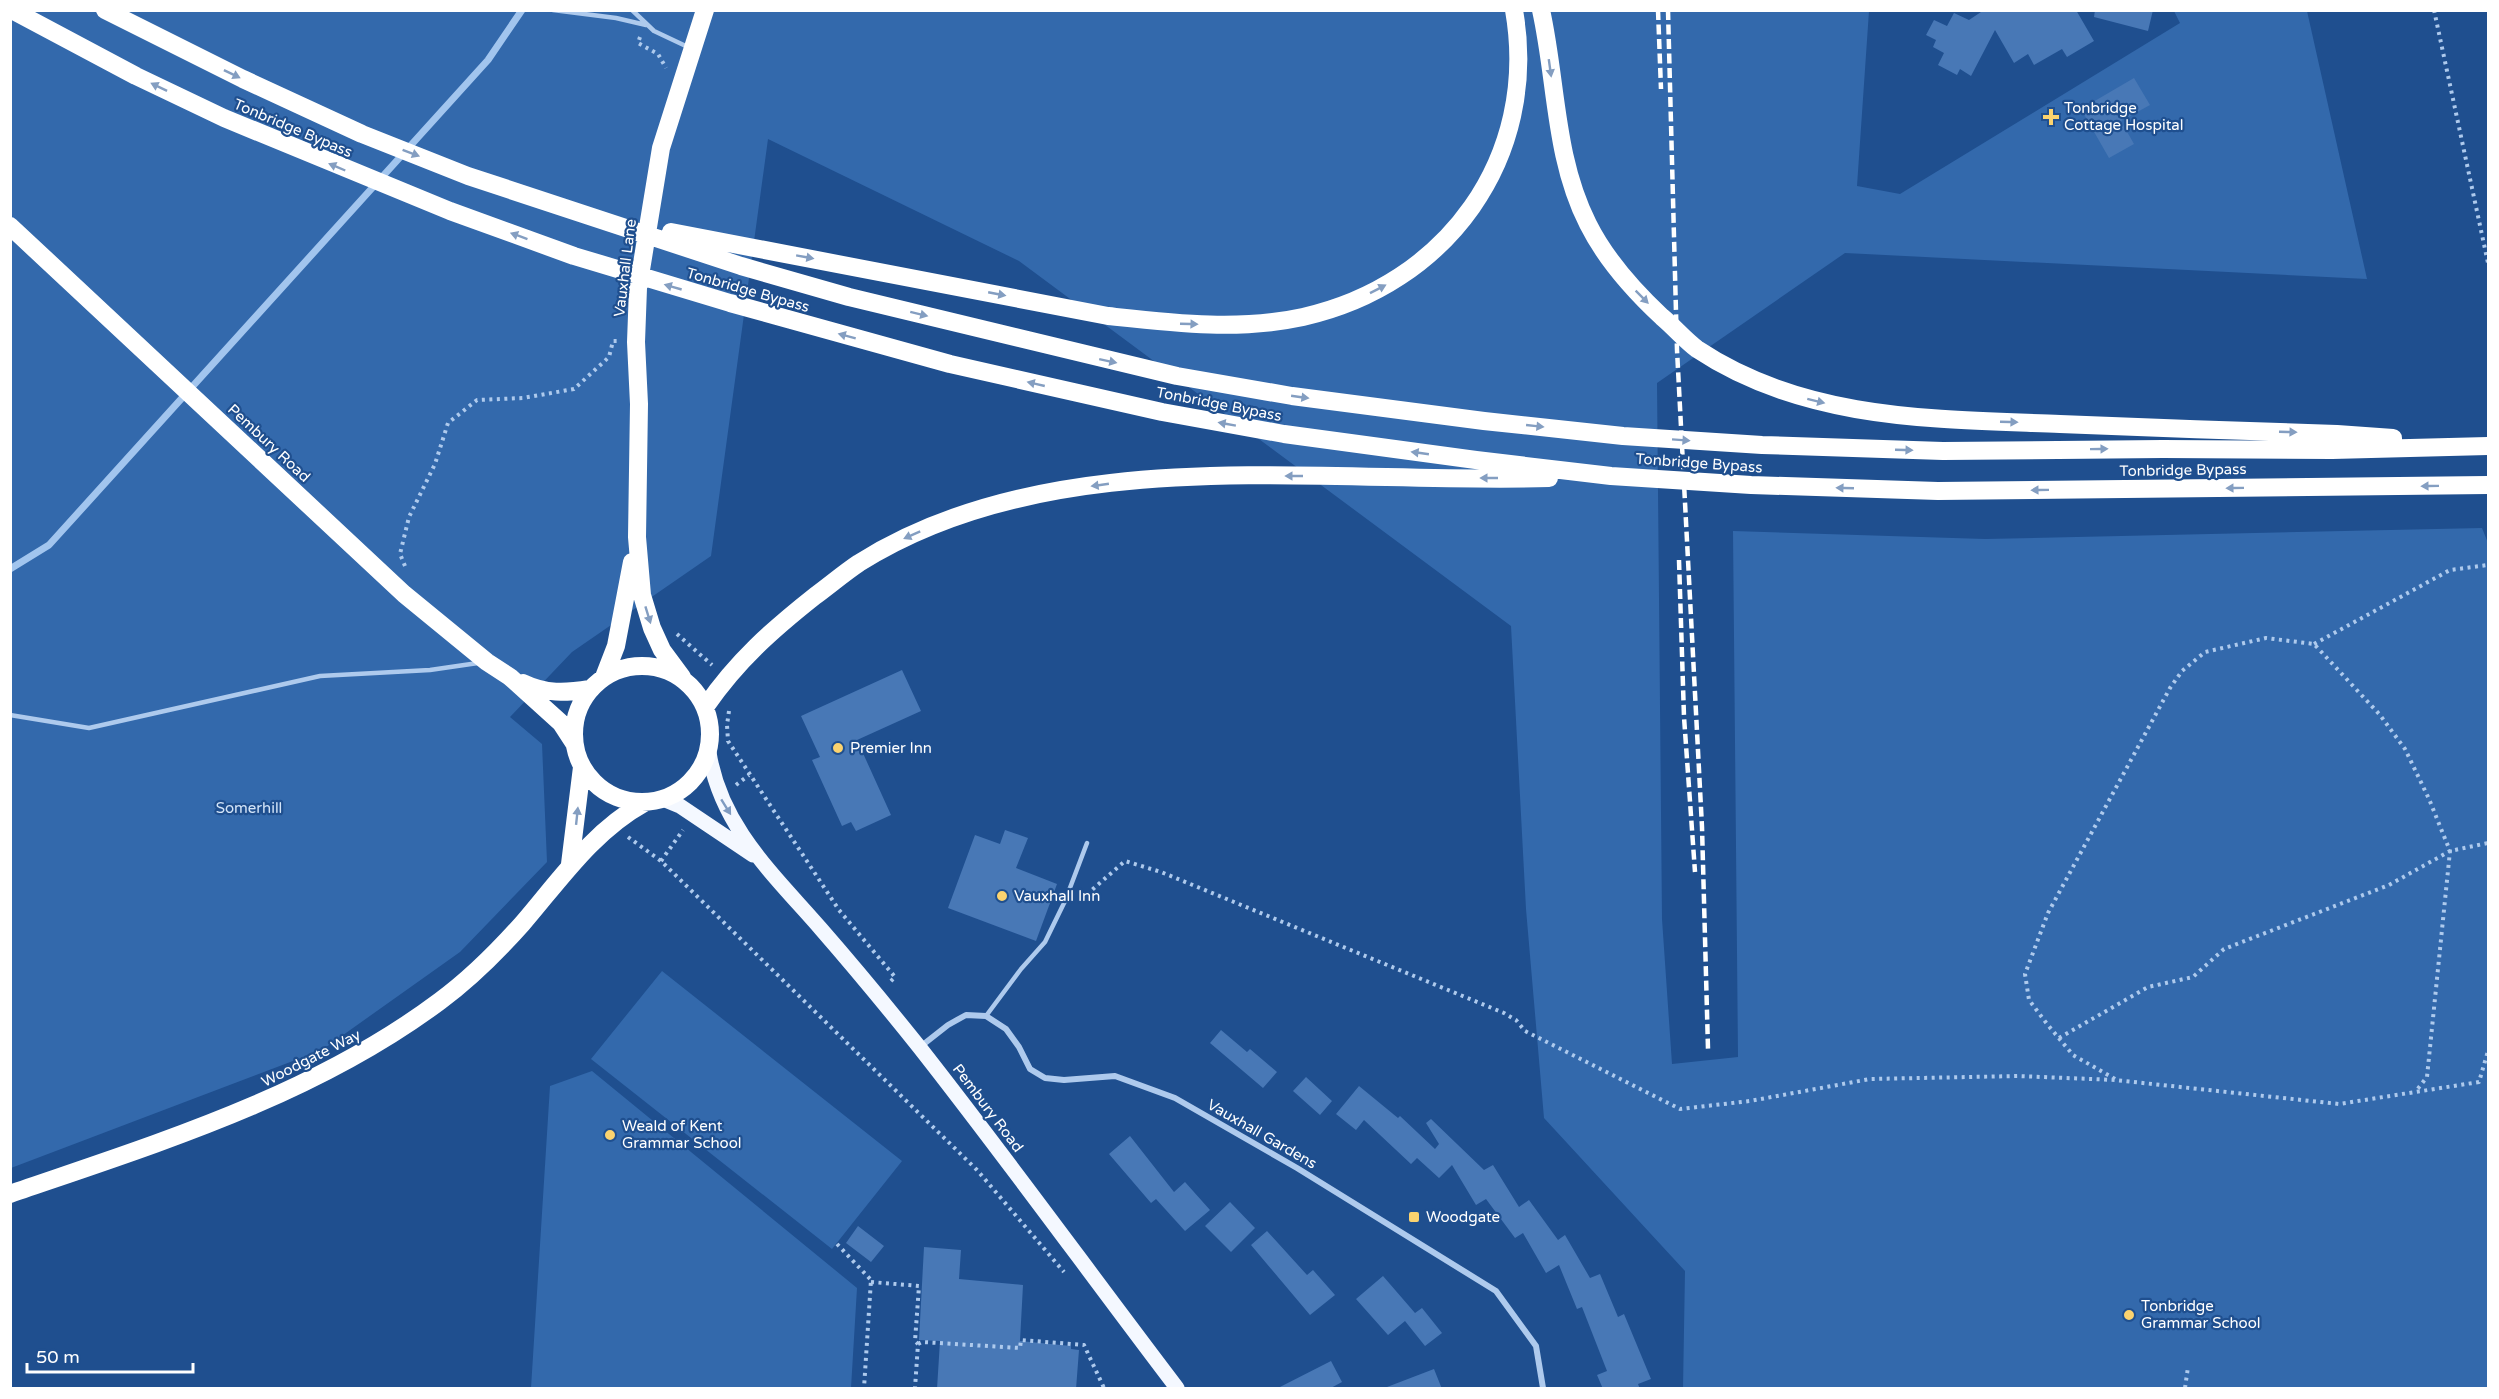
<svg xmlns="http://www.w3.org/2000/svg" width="2499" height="1399" viewBox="0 0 2499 1399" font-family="'Varela Round',sans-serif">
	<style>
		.green { fill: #3369ac }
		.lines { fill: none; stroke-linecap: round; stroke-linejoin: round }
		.stream { stroke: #a2c5ee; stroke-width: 7 }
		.building { fill: #4878b6 }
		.path { stroke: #aecaed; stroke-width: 4; stroke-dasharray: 3 4.5; stroke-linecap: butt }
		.lane { stroke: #aecaed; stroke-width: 4.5 }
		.street { stroke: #aecaed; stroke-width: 6 }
		.primary { stroke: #f4f8ff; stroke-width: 15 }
		.highway { stroke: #fff; stroke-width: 18 }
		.rail { stroke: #fff; stroke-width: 4.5; stroke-dasharray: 10 4.5; stroke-linecap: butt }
		.oneway { fill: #849ec1 }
		.oneway2 { fill: #7f9bc1 }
		.poi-dot { fill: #fbd36f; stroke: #1f4f8f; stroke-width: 2 }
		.labels { text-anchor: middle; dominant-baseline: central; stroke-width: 4.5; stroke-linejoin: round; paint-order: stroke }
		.poi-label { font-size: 15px; fill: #fff; stroke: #1f4f8f; text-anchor: start }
		.street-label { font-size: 15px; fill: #fff; stroke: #1f4f8f }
		.park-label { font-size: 15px; fill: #d4e5f9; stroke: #1f4f8f }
	</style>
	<rect width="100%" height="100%" fill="#1f4f8f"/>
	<path class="green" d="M11 11H1869L1857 186 1900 194 2180 23 2174 11H2307L2367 279 1845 253 1657 383 1662 919 1672 1064 1738 1057 1733 531 1985 539 2482 528 2488 543V1388H1683L1685 1271 1544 1118 1526 909 1511 626 1019 261 768 139 711 556 572 652 510 717 542 744 547 862 460 952 322 1050 11 1168Z
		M662 971 902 1161 832 1249 591 1059Z
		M592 1071 857 1288 851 1388H531L550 1086Z"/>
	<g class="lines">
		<path class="stream" d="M10 569 49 545 488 60 522 10"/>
	</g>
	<path class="building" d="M1984 10H2076L2094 41 2067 57 2062 49 2034 65 2028 54 2014 63 1995 30 1971 76 1960 69 1957 75 1938 65 1944 53 1933 47 1936 40 1926 35 1934 20 1947 26 1954 13 1969 20Z
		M2095 10H2153L2148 31 2094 17Z
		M2134 78 2150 105 2121 121 2134 144 2109 158 2081 109Z
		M902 670 921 711 857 740 891 815 856 831 851 822 842 826 812 760 820 757 801 716Z
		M1005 830 1028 838 1016 868 1057 884 1036 941 948 908 975 835 1000 844Z
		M1221 1030 1247 1052 1250 1049 1277 1072 1263 1088 1210 1043Z
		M1306 1077 1332 1101 1320 1115 1293 1091Z
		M1359 1086 1398 1118 1400 1116 1435 1149 1439 1144 1426 1123 1431 1119 1484 1170 1493 1165 1519 1207 1529 1200 1558 1240 1565 1235 1590 1278 1600 1274 1618 1317 1624 1314 1651 1379 1638 1384 1640 1389H1603L1597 1375 1607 1371 1582 1307 1577 1309 1559 1265 1546 1273 1523 1233 1515 1238 1486 1199 1476 1205 1452 1165 1439 1178 1417 1158 1411 1164 1364 1120 1356 1130 1336 1114Z
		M1130 1136 1174 1192 1185 1182 1210 1210 1185 1231 1156 1199 1151 1203 1109 1154Z
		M1230 1202 1255 1228 1231 1252 1205 1226Z
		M858 1226 884 1246 871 1262 846 1243Z
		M1267 1231 1307 1275 1313 1270 1335 1295 1310 1315 1251 1245Z
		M924 1247 961 1250 959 1279 1023 1285 1020 1341 1071 1346V1349L1079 1350 1076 1389H937L940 1341 919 1340Z
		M1383 1276 1415 1313 1422 1308 1442 1333 1425 1346 1405 1321 1388 1335 1356 1299Z
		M1331 1361 1342 1382 1329 1389H1276Z
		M1434 1369 1442 1389H1387V1387Z"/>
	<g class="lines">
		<path class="path" d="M2434 10 2488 263
			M640 37 638 43 658 54 666 68
			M405 566 400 554 409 517 435 464 448 423 477 400 523 398 574 389 609 357 613 341H617
			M677 634 712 665
			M2314 644 2450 570 2488 565
			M729 711 727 725 728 741 839 910 895 977 889 983
			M736 785 749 775
			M628 837 661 861 977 1170 1064 1272
			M661 861 683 830
			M1080 897 1085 896 1125 861 1161 872 1504 1013 1516 1020 1525 1031 1680 1109 1750 1101 1870 1079 2018 1076 2115 1080 2339 1104 2479 1082 2488 1051
			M2059 1038 2148 987 2193 977 2224 949 2389 885 2450 851 2488 843
			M2115 1079 2073 1055 2047 1024 2029 1000 2025 974 2048 913 2170 688 2182 671 2205 652 2266 638 2314 644 2380 715 2405 749 2429 799 2450 851 2427 1077 2416 1091
			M837 1244 871 1280 864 1388
			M871 1282 919 1286 915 1341 918 1344 915 1388
			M918 1344 922 1342 1020 1348 1021 1340 1084 1345 1104 1388
			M2185 1388 2188 1367"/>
		<path class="lane" d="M553 10 616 18 646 25
			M632 10 654 31 690 48
			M10 715 89 728 320 676 430 670 478 663
			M986 1016 1021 969 1045 942 1065 901 1087 843"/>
		<path class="street" d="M920 1047 948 1025 966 1015 986 1016 1006 1029 1019 1047 1030 1069 1045 1078 1064 1080 1115 1076 1175 1098 1297 1168 1496 1291 1536 1346 1543 1388"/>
		<path class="primary" d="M709 752C720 826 774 875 821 929 855 968 888 1008 920 1048 1008 1160 1091 1275 1177 1388
			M663 799 680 806 753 855"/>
		<path class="highway" d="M12 10 136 76 224 118 450 211 574 256 730 303 950 364 1162 412 1284 434 1476 460 1611 476 1751 485 1938 491 2488 485
			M105 10 243 79 362 134 468 176 741 266 849 297 1177 376 1292 396 1484 421 1623 436 1762 445 1943 451 2163 449 2332 450 2488 446
			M1541 10C1557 82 1554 157 1588 224 1606 260 1633 290 1662 317 1674 327 1685 340 1697 349 1805 421 1935 419 2060 424 2152 428 2245 431 2337 434L2393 438
			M10 226 404 594 487 662 510 677 561 723 574 743
			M671 232 1108 316C1173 323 1239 331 1303 317 1446 285 1540 158 1514 10
			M574 734a68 68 0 1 1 136 0a68 68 0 1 1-136 0Z
			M604 677 616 646 632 562
			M682 677 662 650 652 628 642 595 637 537 639 404 636 342 638 288 661 148 705 10
			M523 683C546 694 565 693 590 689
			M706 706C737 661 772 630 815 596 830 585 844 573 859 563 1055 439 1329 485 1549 478
			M570 864 582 767
			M10 1194C158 1143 313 1096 440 1001 470 979 497 952 522 924 559 881 593 831 644 803"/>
		<path class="rail" d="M1658 10 1661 89
			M1668 10 1677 350 1702 827 1708 1049
			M1679 560 1684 717 1695 872"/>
	</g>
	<defs><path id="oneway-solid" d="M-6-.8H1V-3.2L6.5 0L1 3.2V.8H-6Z" transform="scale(1.5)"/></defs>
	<g class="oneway">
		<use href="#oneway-solid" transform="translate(1550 68) rotate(82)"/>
		<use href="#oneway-solid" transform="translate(232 74) rotate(26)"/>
		<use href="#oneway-solid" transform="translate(159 87) rotate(-154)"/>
		<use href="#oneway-solid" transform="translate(411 153) rotate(21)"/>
		<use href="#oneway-solid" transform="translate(337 167) rotate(-157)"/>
		<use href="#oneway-solid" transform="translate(519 236) rotate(-160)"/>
		<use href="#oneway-solid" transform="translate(805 257) rotate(10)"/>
		<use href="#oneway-solid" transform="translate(673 287) rotate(-164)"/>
		<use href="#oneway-solid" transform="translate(1378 289) rotate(-27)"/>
		<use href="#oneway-solid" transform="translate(997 294) rotate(11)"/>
		<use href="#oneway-solid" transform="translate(1642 297) rotate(45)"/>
		<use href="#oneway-solid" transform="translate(919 314) rotate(14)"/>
		<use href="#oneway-solid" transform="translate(1189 324) rotate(2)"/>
		<use href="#oneway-solid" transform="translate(847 336) rotate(-165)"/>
		<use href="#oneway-solid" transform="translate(1108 361) rotate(12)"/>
		<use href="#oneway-solid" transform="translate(1036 384) rotate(-167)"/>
		<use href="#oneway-solid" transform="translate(1300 397) rotate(8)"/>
		<use href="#oneway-solid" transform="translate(1816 401) rotate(14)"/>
		<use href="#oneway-solid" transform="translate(2009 422) rotate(2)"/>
		<use href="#oneway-solid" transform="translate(1227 424) rotate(-170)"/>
		<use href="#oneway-solid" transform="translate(1535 426) rotate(6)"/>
		<use href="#oneway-solid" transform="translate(2288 432) rotate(2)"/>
		<use href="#oneway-solid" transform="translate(1681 440) rotate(4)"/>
		<use href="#oneway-solid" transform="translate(2099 449) rotate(-1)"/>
		<use href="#oneway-solid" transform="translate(1904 450) rotate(2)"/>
		<use href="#oneway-solid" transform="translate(1420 453) rotate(-172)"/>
		<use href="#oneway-solid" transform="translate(1294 476) rotate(-180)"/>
		<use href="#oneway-solid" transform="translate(1489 478) rotate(-180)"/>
		<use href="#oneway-solid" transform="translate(1100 485) rotate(172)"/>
		<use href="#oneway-solid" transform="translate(2430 486) rotate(179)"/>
		<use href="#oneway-solid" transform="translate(1845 488) rotate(-178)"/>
		<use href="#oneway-solid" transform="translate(2235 488) rotate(179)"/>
		<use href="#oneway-solid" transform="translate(2040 490) rotate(179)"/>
		<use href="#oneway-solid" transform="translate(912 535) rotate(156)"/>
		<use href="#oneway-solid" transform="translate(648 615) rotate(73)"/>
		<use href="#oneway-solid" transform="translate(577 816) rotate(-84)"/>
	</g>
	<use class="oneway2" href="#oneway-solid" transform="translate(726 807) rotate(58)"/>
	<g class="poi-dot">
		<path d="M2048 108h6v6h6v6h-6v6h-6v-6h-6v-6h6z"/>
		<circle cx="838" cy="748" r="6"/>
		<circle cx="1002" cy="896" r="6"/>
		<circle cx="610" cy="1135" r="6"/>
		<rect x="1408" y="1211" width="12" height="12" rx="3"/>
		<circle cx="2129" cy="1315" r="6"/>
	</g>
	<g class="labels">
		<g class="poi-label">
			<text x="2064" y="108">Tonbridge<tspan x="2064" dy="17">Cottage Hospital</tspan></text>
			<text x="850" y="748">Premier Inn</text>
			<text x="1014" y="896">Vauxhall Inn</text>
			<text x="622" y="1126">Weald of Kent<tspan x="622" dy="17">Grammar School</tspan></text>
			<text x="1426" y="1217">Woodgate</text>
			<text x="2141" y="1306">Tonbridge<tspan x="2141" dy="17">Grammar School</tspan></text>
		</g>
		<g class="street-label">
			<text transform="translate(293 128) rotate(23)">Tonbridge Bypass</text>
			<text transform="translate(625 268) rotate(-83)">Vauxhall Lane</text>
			<text transform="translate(748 290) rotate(16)">Tonbridge Bypass</text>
			<text transform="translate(1219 404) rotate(11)">Tonbridge Bypass</text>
			<text transform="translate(269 443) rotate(43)">Pembury Road</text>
			<text transform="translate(1699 463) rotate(4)">Tonbridge Bypass</text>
			<text transform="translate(2183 470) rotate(-1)">Tonbridge Bypass</text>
			<text transform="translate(311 1058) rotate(-27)">Woodgate Way</text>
			<text transform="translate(988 1108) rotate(53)">Pembury Road</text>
			<text transform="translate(1262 1134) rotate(30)">Vauxhall Gardens</text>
		</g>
		<g class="park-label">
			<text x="249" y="808">Somerhill</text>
		</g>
	</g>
	<rect width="2499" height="1399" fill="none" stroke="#ffffff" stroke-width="24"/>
	<path d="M27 1363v9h166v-9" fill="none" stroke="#ffffff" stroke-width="3"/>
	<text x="36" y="1363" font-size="18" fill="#ffffff" stroke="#1f4f8f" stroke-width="4.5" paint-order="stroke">50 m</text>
</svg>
